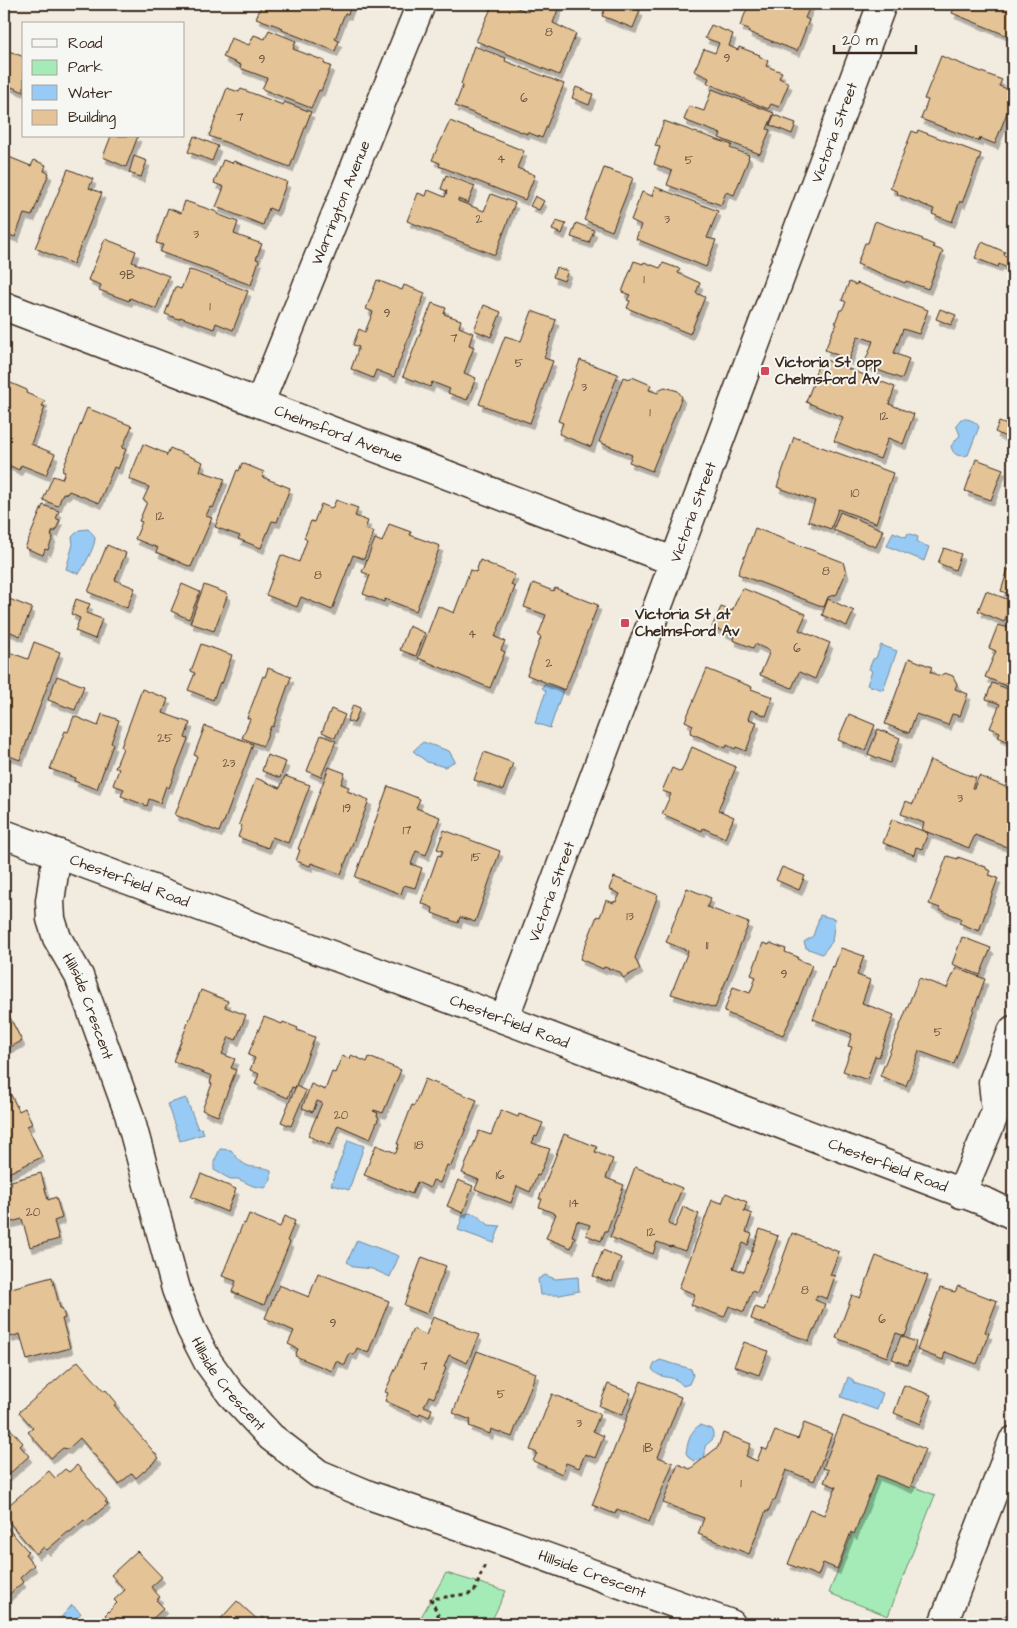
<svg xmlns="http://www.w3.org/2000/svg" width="1017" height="1628" viewBox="0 0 1017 1628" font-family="'Architects Daughter',sans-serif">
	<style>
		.green { fill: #a5ebb8; stroke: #708a6b }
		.water { fill: #97caf4; stroke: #728a9e }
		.building { fill: #e4c396; stroke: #3b2a1e; filter: url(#shadow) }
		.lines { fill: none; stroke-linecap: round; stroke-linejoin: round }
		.minor-casing { stroke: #3b2a1e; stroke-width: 31 }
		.path { stroke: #3b2a1e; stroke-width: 3; stroke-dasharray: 4 4; stroke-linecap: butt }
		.minor { stroke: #f6f6f2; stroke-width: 28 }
		.poi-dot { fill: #d1495b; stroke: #f6f6f2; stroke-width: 2 }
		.labels { text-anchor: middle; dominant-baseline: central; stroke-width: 4; stroke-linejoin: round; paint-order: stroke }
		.number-label { font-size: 12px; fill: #65503c }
		.street-label { font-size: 15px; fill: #3b2a1e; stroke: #f6f6f2 }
		.poi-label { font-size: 15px; font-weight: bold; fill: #3b2a1e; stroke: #f6f6f2; text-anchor: start }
	</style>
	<defs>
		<filter id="shadow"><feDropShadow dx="3" dy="5.5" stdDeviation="0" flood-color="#0004"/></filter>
	</defs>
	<rect width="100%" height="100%" fill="#f2ece0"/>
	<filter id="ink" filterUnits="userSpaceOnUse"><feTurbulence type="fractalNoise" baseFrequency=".02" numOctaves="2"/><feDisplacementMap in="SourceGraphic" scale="10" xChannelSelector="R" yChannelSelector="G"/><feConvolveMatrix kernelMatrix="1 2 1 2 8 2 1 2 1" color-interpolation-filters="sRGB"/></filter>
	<g filter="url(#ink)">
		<path class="green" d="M876 1472 935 1495 888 1616 829 1593Z
			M446 1573 506 1591 490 1624H417Z"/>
		<path class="water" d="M961 419C968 418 976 421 979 427L968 455C960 457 953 456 951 446L960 435 956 425Z
			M88 529C91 532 95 535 95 539 94 549 84 566 79 574L66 569 73 544 72 537 79 530Z
			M893 532 906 537 908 533 918 537 917 542 929 547 924 561 887 546Z
			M881 645 897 651 883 690 867 685 872 671 869 669 873 659 876 658Z
			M544 684 563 690 550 728 535 723 546 691 542 688Z
			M423 742 449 751 455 761 445 767 427 762 413 751Z
			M820 915 835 919 832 942 822 954 806 948 804 942 813 936Z
			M186 1098 198 1129 202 1128 204 1134 180 1141 167 1104Z
			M348 1140 364 1146 349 1190 331 1185Z
			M220 1149 231 1150C237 1158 244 1167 254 1167 261 1168 264 1167 271 1170V1180L265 1188 253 1186 238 1179H230L214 1170V1162Z
			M468 1213 475 1214 489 1225 500 1226 494 1243 458 1230 463 1215Z
			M357 1240 399 1256 390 1277 372 1269 354 1267 347 1262Z
			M545 1275 555 1279 578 1277 579 1291 560 1295H540L538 1279Z
			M660 1360 691 1369 693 1375 689 1384 683 1386C681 1384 679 1381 676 1380 667 1375 659 1379 652 1369L655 1363Z
			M848 1377 852 1379 854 1383 883 1393 877 1410 841 1397Z
			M700 1425 711 1429 713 1433V1439L705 1446V1454L704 1458 694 1461 689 1458 686 1453C687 1444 691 1429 700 1425Z
			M72 1605 81 1613 78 1617 84 1624H58L57 1622Z"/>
		<path class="building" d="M262 4H352L348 14 345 13 335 39 339 41 335 51 282 30 283 28 256 18Z
			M493 4H513L512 6 528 12 531 4H560L553 23 576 34 559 75 476 41Z
			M607 4H623L640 11 633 28 602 16Z
			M749 4H811L805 18 809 20 797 51 748 32 749 29 740 26Z
			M956 4H1013V38L952 13Z
			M711 25 733 34 729 46 738 50 739 47 760 55 759 56 768 61 766 66 782 72 779 78 789 83 779 107 771 104 768 109 707 83 709 78 694 71 704 49 715 53 719 43 705 38Z
			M269 30 296 41 293 49 325 61 324 64 331 66 321 91 319 90 311 108 262 89 267 78 240 68 241 65 223 57 231 38 249 45 254 35 265 39Z
			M474 46 506 58 505 61 564 84 542 138 527 132V134L455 106 463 85 461 84Z
			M4 49 24 57V92L4 84Z
			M941 56 1002 80 999 86 1013 91V97L995 144 980 138 979 141 921 119 928 100 924 99Z
			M576 87 593 94 589 105 572 98Z
			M227 88 239 92 241 89 283 105 284 102 311 112 290 167 209 136Z
			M712 89 774 113 767 129 770 130 760 154 719 138 721 134 684 120 689 106 704 111Z
			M774 115 796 123 792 134 770 125Z
			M450 121 524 151 517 168 535 175 525 200 439 166 440 163 432 160Z
			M664 121 732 145 730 148 749 155 748 158H749L734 195 726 192 721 205 667 185 672 171 654 164 660 147 655 146Z
			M918 130 981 154 962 203 960 201 952 222 932 214 934 209 897 194 898 192 890 188 912 131 917 133Z
			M111 136H138L126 167 103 157Z
			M194 136 218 146 212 161 188 152Z
			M4 155 31 166 34 160 46 165 44 171 49 173 32 216 24 214 15 237 4 233Z
			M134 156 147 161 141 177 129 173Z
			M223 160 232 163 234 161 287 182 276 211 269 208 263 225 216 207 224 187 214 183Z
			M604 168 633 178 612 231 584 220Z
			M68 169 93 179 89 188 102 193 73 264 35 248Z
			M446 175 475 186 468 203 458 199V201L484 211 491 194 515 203 495 255 407 221 418 193 426 196 428 190 445 197 447 191 441 189Z
			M655 187 718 211 707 238 716 240 706 267 636 239 641 225 631 220 642 192 652 196Z
			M535 196 544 201 539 210 530 206Z
			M185 201 217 212V214L238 222 234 234 262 244 256 259 259 260 251 285 160 252 163 245 156 243 168 208 181 213Z
			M556 221 566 224 562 234 552 230Z
			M875 221 923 239 922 240 934 245 933 247 943 251 928 289 906 281 905 283 857 264 865 243H868Z
			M576 223 594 230 589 243 571 237Z
			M105 239 136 251 132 262 169 276 156 309 130 298 129 301 99 290 101 285 88 280Z
			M982 242 1005 252 1004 255 1011 257 1007 268 999 264 998 267 975 258Z
			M634 261 643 264 644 262 660 268 663 263 680 269 678 273 700 283 696 293 705 297 690 334 627 308 630 301 627 300 630 295 622 292Z
			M556 267 568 271 564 281 553 277Z
			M189 270 194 271 248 291 233 330 216 323 214 329 180 317 179 319 165 314 175 287 181 289Z
			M377 280 402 290 404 285 425 293 394 377 376 370 373 378 351 369 359 347 353 345 359 329 365 332 373 312 366 309Z
			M849 282 856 285 857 283 928 310 919 334 903 329 894 353 909 359 902 379 864 365 873 341 858 336 849 360 825 350 834 328H835L837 324 835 323 840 310H842L846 302 842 300Z
			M432 303 446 308 444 314 461 320 459 327 473 333 469 345 474 347 464 373 476 378 467 400 448 393 450 389 432 382 430 387 403 376Z
			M484 305 501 312 491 337 474 330Z
			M940 309 956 315 951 325 936 319Z
			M532 311 556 320 544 358 553 361 530 423 479 404 505 336 521 341Z
			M821 358 895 387 889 404 914 414 903 444 888 438 880 459 834 441 843 417 806 402 814 381 817 383 819 376 815 374Z
			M580 360 618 374 591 447 559 434 563 423 558 421Z
			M623 377 631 379 632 377 651 385 649 390 658 393 660 389 665 387 678 391 682 397 652 471 629 462 632 455 599 442Z
			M6 381 27 390 26 393 45 401 42 406 45 407 31 444 55 454 46 475 21 465 19 470 4 463V386Z
			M87 408 132 426 122 448 126 449 118 469 114 467 99 503 69 491 67 494 63 493 58 506 43 500 53 476 62 479 65 472 62 471Z
			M999 422 1013 427 1008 438 995 432Z
			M794 437 893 473 876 523 838 509 831 529 808 521 815 501 777 487Z
			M143 444 167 454 166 457 170 448 203 462 200 471 225 479 213 508 210 507 206 516 212 518 191 567 156 552 158 548 135 539 142 522 139 521 147 502 143 500 149 487 129 479Z
			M976 459 1003 469 991 500 965 491Z
			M242 463 264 472 262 477 290 488 277 522 272 521 261 548 238 539 240 536 215 527 237 470 239 471Z
			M336 500 358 508 355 516 368 521 365 529 374 532 364 559 353 555 332 610 301 597 297 607 266 595 281 555 299 562 307 540 304 538 311 521 314 522 321 504 331 508 332 507H333Z
			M43 505 59 511 56 519 60 520 55 532 53 530 51 536 53 537 48 550 45 549 43 555 25 548Z
			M840 512 883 530 876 547 833 530Z
			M389 524 411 532 410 535 440 546 416 611 385 599 384 602 363 594 370 575 362 572 375 539 382 542Z
			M755 528 843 562 846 572 837 594 828 597 824 607 738 574Z
			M107 545 126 553 115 580 135 588 127 608 88 592Z
			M944 548 961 554 955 570 938 563Z
			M480 560 515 575 511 585 515 587 495 637 505 641 501 650 505 652 490 688 418 658 438 606 454 613 470 570 476 572Z
			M1008 569 1013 571V595L1001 591Z
			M533 583 553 591 555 588 598 605 565 690 527 675 541 637 538 636 546 615 524 607Z
			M182 584 200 592 189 619 171 611Z
			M204 585 228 594 214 631 190 623Z
			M742 588 806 614 799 630 830 643 815 679 799 672 792 688 760 675 770 651 755 644 753 648 733 640 734 636 712 627 721 607 732 611Z
			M986 591 1012 601 1004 622 978 611Z
			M4 597 32 608 20 636 4 629Z
			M76 599 90 604 86 613 102 619 95 639 75 631 80 618 71 614Z
			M828 599 854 611 847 626 822 615Z
			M998 625 1013 629V676L1009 687 985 677 996 651 989 648Z
			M409 626 425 633 416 656 400 650Z
			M34 642 60 652 20 760 4 754V659L6 651 28 659Z
			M201 644 232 655 222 684 220 682 213 700 188 690 195 673 191 671Z
			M909 658 932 667 930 672 939 676 945 673 953 676 957 684 955 689 968 694 960 716 952 714 948 725 916 714 909 733 885 724Z
			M268 668 291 677 273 727 271 726 263 746 242 738 250 719 247 718 263 676 265 677Z
			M707 669 752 687 751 689 773 697 766 716 751 710 748 719 757 722 746 751 736 747 735 749 727 745 726 748 690 733 693 725 685 721Z
			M57 676 84 686 75 710 48 700Z
			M992 683 1013 691V744L998 737 1000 732 990 728 1000 704 986 699Z
			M142 689 168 699 163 713 190 723 185 738 188 739 169 788 166 786 160 803 149 799 147 806 121 796 124 789 113 785 119 769 115 768 123 748 121 747Z
			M353 705 360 708 354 723 347 721Z
			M331 709 345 715 335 738 322 732Z
			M102 714 119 720 111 743 113 744 97 789 74 781 75 778 50 769 65 731 68 732 74 716 98 726Z
			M849 714 875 725 865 751 838 740Z
			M205 726 253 744 224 822H223L219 832 175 815 197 756 194 755Z
			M878 729 900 738 890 763 868 754Z
			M321 735 336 741 321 777 307 771Z
			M692 747 736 767 718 810 734 817 725 838 703 828 702 831 662 814 671 794 662 791 672 768 681 772Z
			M484 752 513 763 503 790 474 780Z
			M267 755 286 762 280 778 262 771Z
			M930 760 976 778 972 788H974L979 776 1013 790V845L1012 849 975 835 969 848 922 830 924 823 901 814 906 801 913 804Z
			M329 767 345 773 341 784 349 787 347 791 369 800 341 874 311 863 310 866 296 861 300 850 298 849Z
			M285 776 310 785 288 843 272 837 268 848 238 837 242 826 239 824 256 778 280 788Z
			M388 786 420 799 416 808 440 817 426 855 416 851 411 864 422 868 415 888 404 885 401 894 355 877Z
			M892 819 928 833 922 849 916 847 914 855 883 843Z
			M444 830 500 851 475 922 460 917 458 923 432 913 433 908 421 903 438 855 441 856 443 851 437 849Z
			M947 856 958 859V857L986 867V869L991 871 989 875 998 878 979 931 959 923 961 918 940 910V908L929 904Z
			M782 867 805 876 799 890 776 880Z
			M614 877 658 895 635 958 640 969 623 978 620 972 604 967 603 969 580 959 597 916 600 917 606 900 614 903V901L616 902 620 894 609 889Z
			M687 888 711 898 707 907 749 923 715 1008 671 994 688 951 666 942Z
			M962 937 991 948 980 975 952 964Z
			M763 943 769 945 770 943 786 949 785 952 798 957 797 959 812 965 794 1012 783 1035 724 1012 733 987 750 993 756 977 751 975Z
			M841 948 864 956 857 975 870 980 862 1003 894 1015 879 1057 875 1056 867 1080 843 1071 852 1047 848 1046 852 1034 813 1019 832 966 834 967Z
			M956 968 985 979 954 1064 919 1051 906 1086 880 1076 919 978 947 988Z
			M201 990 228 1001 225 1007 246 1015 236 1040 229 1037 222 1054 235 1059 231 1068 236 1070 218 1116 202 1110 212 1084 210 1083 212 1076 173 1061Z
			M4 1006 22 1041 4 1050Z
			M264 1017 282 1024 283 1022 298 1028 297 1030 315 1037 295 1088 292 1087 288 1098 255 1084 259 1074 250 1070 255 1058 248 1055Z
			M351 1055 367 1062 369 1057 401 1070 383 1113 374 1110 373 1111 378 1113 377 1116 379 1117 370 1139 338 1125 330 1145 308 1136 322 1103 317 1101 313 1112 302 1108 311 1084 325 1090 332 1072 335 1073 342 1056 350 1059Z
			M425 1079 477 1100 451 1166 447 1165 440 1183 433 1180 430 1188 417 1182 412 1194 364 1175 376 1145 396 1153 399 1144H397L412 1105 414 1106Z
			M296 1086 306 1091 291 1126 281 1122Z
			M9 1091 19 1111 25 1108 32 1124 27 1126 42 1157 4 1175V1094Z
			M501 1110 518 1117 519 1114 543 1123 537 1137 535 1136 532 1143 550 1149 539 1176 537 1175 530 1192 517 1186 511 1203 475 1189 479 1180 462 1173 479 1131 491 1135Z
			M564 1134 597 1147 595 1152 613 1159 606 1178 624 1185 607 1231H605L601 1241 586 1235 590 1225 577 1221 572 1236 575 1237 571 1248 546 1238 556 1214 539 1207 542 1199H539Z
			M635 1167 663 1178 662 1180 682 1188 668 1224 675 1227 683 1207 699 1214 685 1251 671 1246V1247L657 1242 653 1254 610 1237 614 1227H613Z
			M41 1173 48 1200 56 1197 62 1218 54 1221 59 1239 30 1247 22 1219 4 1224V1188L12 1185 11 1181Z
			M201 1174 236 1189 227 1212 191 1197Z
			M458 1180 473 1186 463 1213 447 1206Z
			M726 1193 747 1202 744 1211 752 1214 746 1232 752 1234 748 1245 743 1243 733 1268 744 1272 760 1229 778 1236 757 1293 752 1291 744 1312 729 1306 724 1317 691 1305 695 1294 679 1288 712 1200 722 1203Z
			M249 1214 280 1227 285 1216 295 1221 287 1241 290 1242 264 1305 232 1292 236 1281 222 1276 243 1223 245 1224Z
			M792 1233 839 1252 830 1275 835 1276 827 1299 817 1295 815 1300 825 1304 815 1330H813L809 1341 751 1319 755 1307 764 1310Z
			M603 1250 621 1258 612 1282 608 1280V1282L593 1276Z
			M876 1256 928 1276 905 1336 896 1333 887 1357 836 1338 852 1295 860 1298Z
			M422 1257 446 1266 427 1314 404 1305Z
			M318 1273 389 1301 368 1353 357 1348 354 1355 350 1353 345 1365 336 1361 332 1371 295 1356 298 1349 288 1344 294 1331 265 1318 279 1285 309 1297Z
			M52 1277 60 1308H62L65 1318 62 1319 70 1348 27 1360 20 1334 10 1337 4 1315V1290Z
			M958 1286 997 1301 985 1332 989 1333 977 1364 945 1352 943 1360 917 1350 940 1288 955 1292Z
			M433 1317 479 1335 467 1363 449 1355 444 1367 446 1368 434 1398 429 1396 424 1406 432 1409 429 1417 420 1413 419 1416 385 1401 388 1393 385 1392 413 1329 426 1335Z
			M901 1336 916 1342 908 1365 892 1359Z
			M744 1342 768 1351 759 1375 734 1366Z
			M477 1351 536 1373 512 1437 491 1429 490 1434 469 1426 471 1420 453 1413Z
			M78 1361 104 1391 106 1390 117 1403 114 1405 159 1458 136 1478 132 1473 119 1484 80 1438 68 1449 63 1448 51 1458 28 1432 33 1428 19 1412Z
			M641 1381 681 1397 658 1457 673 1463 649 1522 617 1509 615 1514 592 1505Z
			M608 1384 631 1393 622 1415 599 1406Z
			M904 1385 931 1395 920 1424 894 1413Z
			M552 1394 600 1414 593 1431 604 1436 595 1458 585 1454 579 1468 566 1463 562 1474 533 1461 537 1453 530 1450Z
			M843 1416 925 1449 910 1488 877 1475 854 1534 851 1532 837 1569 823 1563 818 1576 788 1564 810 1509 824 1515 836 1487 824 1482 829 1470 823 1468Z
			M804 1423 832 1434 814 1481 786 1470 775 1500H773L768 1512 766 1511 749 1554 698 1534 704 1518 663 1503 678 1464 690 1469 718 1447 723 1433 751 1444 746 1456 757 1461 762 1448 767 1450 775 1431 798 1439Z
			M6 1424 23 1443 20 1446 29 1456 7 1476 4 1472V1426Z
			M77 1465 107 1500 105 1502 108 1504 86 1522 84 1520 70 1532H68L47 1550 44 1547 36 1554 4 1516V1509L49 1471 55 1478 65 1469 69 1472Z
			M4 1520 6 1523 5 1525 28 1551 25 1554 34 1565 20 1578 23 1582 4 1599Z
			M137 1551 162 1577 151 1587 160 1597 156 1600 164 1608 147 1624H114L105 1615 117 1603 114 1600 125 1590 111 1575Z
			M237 1601 259 1621 263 1617 271 1624H216Z
			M1013 1608V1624H997Z"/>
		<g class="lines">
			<defs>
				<g id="minor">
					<path id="s1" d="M4 306 673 561"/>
					<path id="s2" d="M260 402 421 4"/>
					<path id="s3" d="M4 834 504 1019 988 1203 1013 1215"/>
					<path id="s4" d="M57 853 50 901 51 919 57 938 79 976 129 1114 176 1289 191 1329 208 1362 231 1394 271 1437 319 1474 369 1495 494 1538 731 1624"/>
					<path id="s5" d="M504 1019 882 4"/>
					<path d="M961 1194 996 1111 993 1082 1011 1034 1013 1030"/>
					<path d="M943 1624 1013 1441"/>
				</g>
			</defs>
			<use href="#minor" class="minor-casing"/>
			<path class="path" d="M442 1624 431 1599 474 1593 485 1564"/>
			<use href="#minor" class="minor"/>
		</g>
	</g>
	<g class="poi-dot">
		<rect x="760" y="366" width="10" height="10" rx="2.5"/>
		<rect x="620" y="618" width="10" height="10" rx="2.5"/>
	</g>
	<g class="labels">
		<g class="number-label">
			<text x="549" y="32">8</text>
			<text x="727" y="58">9</text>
			<text x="262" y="59">9</text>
			<text x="524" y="98">6</text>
			<text x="240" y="117">7</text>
			<text x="501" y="159">4</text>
			<text x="689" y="160">5</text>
			<text x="479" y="219">2</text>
			<text x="667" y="219">3</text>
			<text x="196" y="234">3</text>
			<text x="127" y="275">9B</text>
			<text x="644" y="279">1</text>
			<text x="210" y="306">1</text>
			<text x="387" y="313">9</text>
			<text x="454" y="338">7</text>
			<text x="519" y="363">5</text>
			<text x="584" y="387">3</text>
			<text x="650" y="412">1</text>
			<text x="884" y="416">12</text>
			<text x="855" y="493">10</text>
			<text x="160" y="516">12</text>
			<text x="826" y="571">8</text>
			<text x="318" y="575">8</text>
			<text x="472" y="634">4</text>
			<text x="797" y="648">6</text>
			<text x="549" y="663">2</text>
			<text x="165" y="738">25</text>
			<text x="229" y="763">23</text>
			<text x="960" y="798">3</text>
			<text x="347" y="808">19</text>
			<text x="407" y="830">17</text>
			<text x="476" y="857">15</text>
			<text x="630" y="916">13</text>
			<text x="707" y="945">11</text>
			<text x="784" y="974">9</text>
			<text x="938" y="1032">5</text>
			<text x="341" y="1115">20</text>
			<text x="419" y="1145">18</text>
			<text x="500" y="1175">16</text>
			<text x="574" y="1203">14</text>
			<text x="33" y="1212">20</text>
			<text x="651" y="1232">12</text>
			<text x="805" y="1290">8</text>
			<text x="882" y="1319">6</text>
			<text x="333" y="1323">9</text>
			<text x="424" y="1366">7</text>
			<text x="501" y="1394">5</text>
			<text x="579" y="1423">3</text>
			<text x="648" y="1448">1B</text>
			<text x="741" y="1483">1</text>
		</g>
		<g class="street-label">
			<text stroke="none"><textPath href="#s5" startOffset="946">Victoria Street</textPath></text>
			<text stroke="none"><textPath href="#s2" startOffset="215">Warrington Avenue</textPath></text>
			<text stroke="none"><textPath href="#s1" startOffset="358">Chelmsford Avenue</textPath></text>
			<text stroke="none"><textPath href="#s5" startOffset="541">Victoria Street</textPath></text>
			<text stroke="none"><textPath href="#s3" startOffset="134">Chesterfield Road</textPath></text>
			<text stroke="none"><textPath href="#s5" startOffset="136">Victoria Street</textPath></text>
			<text stroke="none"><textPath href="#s4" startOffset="162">Hillside Crescent</textPath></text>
			<text stroke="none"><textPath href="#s3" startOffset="539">Chesterfield Road</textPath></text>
			<text stroke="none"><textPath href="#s3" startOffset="944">Chesterfield Road</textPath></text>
			<text stroke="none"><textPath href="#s4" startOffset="568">Hillside Crescent</textPath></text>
			<text stroke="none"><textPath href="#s4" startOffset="988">Hillside Crescent</textPath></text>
		</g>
		<g class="poi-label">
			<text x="775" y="362">Victoria St opp<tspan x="775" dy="17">Chelmsford Av</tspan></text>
			<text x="635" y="614">Victoria St at<tspan x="635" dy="17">Chelmsford Av</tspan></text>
		</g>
	</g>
	<rect width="1017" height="1628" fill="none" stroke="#f6f6f2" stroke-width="20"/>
	<rect x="10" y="10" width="997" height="1608" fill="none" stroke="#3b2a1e" stroke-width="2" filter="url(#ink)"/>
	<rect x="22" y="22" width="162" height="115" fill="#f6f6f2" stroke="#aba49d"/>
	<rect x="32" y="39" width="25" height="8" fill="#f6f6f2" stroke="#aba49d"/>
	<text x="68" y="48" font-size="15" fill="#3b2a1e">Road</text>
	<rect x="32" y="60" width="25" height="15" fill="#a5ebb8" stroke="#aba49d"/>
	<text x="68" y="72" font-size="15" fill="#3b2a1e">Park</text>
	<rect x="32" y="85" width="25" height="15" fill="#97caf4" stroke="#aba49d"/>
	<text x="68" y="98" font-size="15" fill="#3b2a1e">Water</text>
	<rect x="32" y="110" width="25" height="15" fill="#e4c396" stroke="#aba49d"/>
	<text x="68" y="122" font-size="15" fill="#3b2a1e">Building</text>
	<path d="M834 45v8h82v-8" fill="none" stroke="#3b2a1e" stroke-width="2.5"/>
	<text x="842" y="45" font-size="15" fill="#3b2a1e" stroke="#f6f6f2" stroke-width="4" paint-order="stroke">20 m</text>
</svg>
